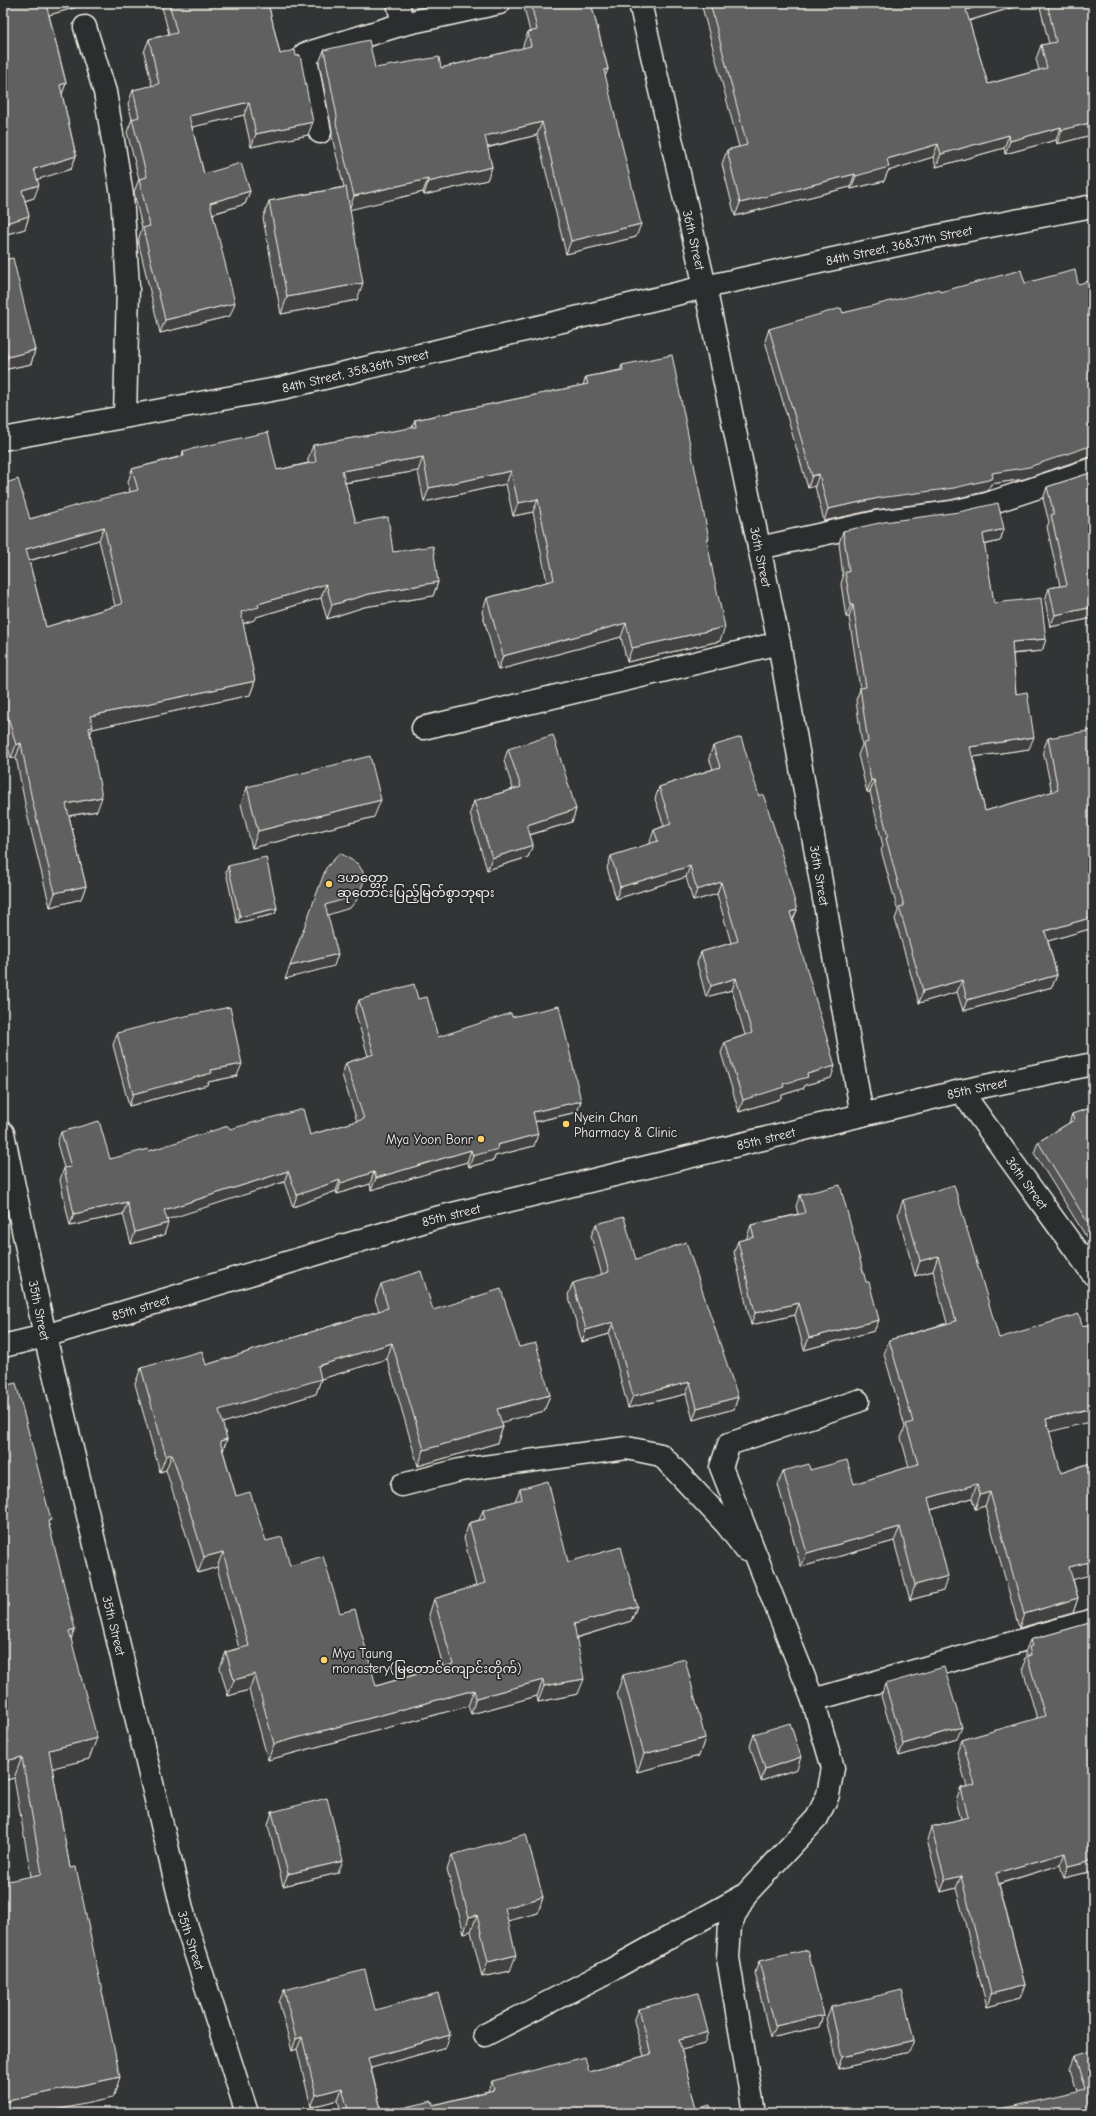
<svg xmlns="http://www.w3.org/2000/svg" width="1096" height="2116" viewBox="0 0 1096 2116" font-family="'Comic Neue','Noto Sans Myanmar',sans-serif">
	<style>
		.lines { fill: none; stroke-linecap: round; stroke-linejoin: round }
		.minor-casing { stroke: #f4f1e8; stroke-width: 25 }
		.major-casing { stroke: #f4f1e8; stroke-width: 25 }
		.minor { stroke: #2a2d2e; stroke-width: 22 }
		.major { stroke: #2a2d2e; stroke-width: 22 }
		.wall { fill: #525352; stroke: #f4f1e8; fill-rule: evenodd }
		.shaded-wall { fill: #424342; stroke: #f4f1e8 }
		.building { fill: #5f605f; stroke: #f4f1e8; fill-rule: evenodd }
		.poi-dot { fill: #ffd166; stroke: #2a2d2e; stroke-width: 1.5 }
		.labels { text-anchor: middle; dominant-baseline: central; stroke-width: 3.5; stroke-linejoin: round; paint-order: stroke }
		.street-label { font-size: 13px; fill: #f4f1e8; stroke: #2a2d2e }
		.poi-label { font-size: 13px; fill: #f4f1e8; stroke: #2a2d2e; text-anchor: start }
	</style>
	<rect width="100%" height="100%" fill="#323535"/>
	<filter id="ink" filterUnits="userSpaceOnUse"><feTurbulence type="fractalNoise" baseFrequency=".025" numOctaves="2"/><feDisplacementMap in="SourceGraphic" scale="8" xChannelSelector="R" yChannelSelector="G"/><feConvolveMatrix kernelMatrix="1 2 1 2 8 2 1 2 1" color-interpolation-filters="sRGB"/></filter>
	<g filter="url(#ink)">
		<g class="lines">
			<defs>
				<g id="minor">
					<path d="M398 3 403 24"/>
					<path id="s1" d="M640 3 705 287 779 643 862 1115"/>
					<path d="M85 27 105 92 122 195 128 286 125 416"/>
					<path d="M320 132 305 54 403 24 499 3"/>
					<path d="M759 548 877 522 952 512 987 504 1093 469"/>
					<path d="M423 728 779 643"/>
					<path id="s2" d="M961 1091 1093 1274"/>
					<path id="s3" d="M3 1346 45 1336 432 1219 961 1091 1093 1064"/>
					<path d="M402 1485 460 1470 627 1448 661 1455 727 1525 746 1550"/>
					<path d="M813 1700 1093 1620"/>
					<path d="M485 2035 609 1971 745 1895"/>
					<path d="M754 2113 728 1958 730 1925 745 1895 817 1818 828 1795 833 1768 813 1700 721 1467 729 1444 858 1401"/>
				</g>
				<g id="major">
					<path id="s4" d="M3 439 282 388 705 287 938 236 1093 206"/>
					<path id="s5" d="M3 1133 45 1336 185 1921 247 2113"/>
				</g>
			</defs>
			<use href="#minor" class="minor-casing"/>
			<use href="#major" class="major-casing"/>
			<use href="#minor" class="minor"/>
			<use href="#major" class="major"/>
		</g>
		<path class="wall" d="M3 3H91L49 15 66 83 62 94 76 156 71 169 37 179 34 198 25 201 29 216 25 229 3 235Z
			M161 3H268L280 54 308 135 251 147 244 115 192 127 204 174 250 191 245 204 213 214 230 316 160 333 138 241 142 228 134 192 139 179 127 132 132 119 128 104 133 90 152 86 144 52 149 39 169 34Z
			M523 3H591L608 69 605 76 636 237 566 254 537 135 487 148 492 167 487 180 424 195 423 192 350 209 357 300 281 314 263 218 269 201 344 187 332 137V130L319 63 324 50 375 68H441L523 48V45L528 32H530Z
			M701 3H1027L969 21 988 84 1039 70 1036 59 1041 45 1049 44 1039 3H1093L1091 135 1057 144 1056 140 1005 154 1004 148 936 167 933 157 888 171 884 181 851 189 850 187 735 216 722 164 727 150 739 147Z
			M3 260 35 350 31 364 3 370Z
			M1025 283 1089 457 1024 479 991 484 988 490 984 492 950 500 874 510 824 521 815 486 808 488 765 341 769 329 940 292Z
			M622 365 707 543 720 641 627 662 621 637 498 670 482 612 487 598 547 582 533 512 513 516 506 484 424 502 418 471 345 483 356 523 393 552 438 582 433 596 364 607 327 619 321 598 256 617 254 620 243 624 255 681 250 695 92 729 90 736 97 811 69 816 86 886 81 899 50 907 27 814 16 757 11 758 3 731V484L30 519 130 492 128 482 132 469 182 456 183 451 277 470 308 463V459L313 445 412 428 415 420 583 385 586 377 620 370ZM99 540 115 606 46 627 29 561Z
			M1093 472V618L1050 627 1045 600 1049 588 1060 586 1047 527 1049 522 1043 499 1047 487Z
			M1004 529 1000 541 984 545 994 603 1046 639 1042 651 1013 654 1016 694 1029 749 973 757 985 811 1052 792 1043 750 1048 738 1093 928 1048 941 1057 975 1052 987 963 1011 957 992 919 1003 895 919 898 911 881 850 883 846 870 792H867L858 755 862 745 856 700 860 689 849 617H846L841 584 843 577 839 543 843 531Z
			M713 746 759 796 797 910 793 920 831 1078 805 1085 804 1088 782 1095 780 1099 739 1112 721 1053 725 1042 745 1035 732 990 706 997 697 963 701 952 731 943 717 894 693 901 686 877 616 899 607 868 611 856 651 844 650 841 654 830 664 826 655 799 659 787 713 769 709 758Z
			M508 749 576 809 572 822 530 835 533 845 528 857 487 870 470 813 474 801 513 789 504 761Z
			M247 787 374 817 252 848 241 804Z
			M228 866 277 908 275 914 237 923 226 872Z
			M418 999 438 1037 512 1017 581 1101 577 1112 535 1122 534 1146 495 1156 494 1160 469 1167 467 1162 371 1190 370 1184 337 1194 336 1191 293 1207 284 1182 167 1219 164 1235 131 1244 123 1214 70 1226 60 1180 64 1168 57 1143 61 1132 110 1159 149 1151 230 1129 310 1135 357 1121 342 1075 346 1063 368 1056 355 1011 359 1000Z
			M117 1033 237 1076 208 1082 207 1085 129 1106 113 1045Z
			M1093 1107V1245L1092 1246 1034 1153 1038 1142 1069 1123 1072 1114Z
			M800 1195 866 1282 879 1320 874 1331 804 1350 795 1315 751 1325 734 1252 738 1241 747 1239V1237L751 1225 798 1214 796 1206Z
			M903 1200 999 1338 1082 1326 1093 1324V1421L1049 1431 1061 1473 1093 1462V1574L1073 1579 1078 1598 1073 1613 1019 1628 985 1506 975 1509 972 1498 931 1510 943 1591 910 1600 894 1541 801 1567 778 1485 783 1471 810 1470 854 1484 909 1467 901 1438 905 1427 884 1354 889 1340 947 1323 933 1271 915 1276 898 1214Z
			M596 1224 636 1260 738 1397 734 1409 693 1420 686 1394 628 1408 609 1334 582 1342 568 1295 573 1283 602 1275 591 1236Z
			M381 1284 433 1310 519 1347 550 1395 544 1411 501 1422 503 1427 497 1443 418 1466 387 1359 321 1379 316 1394 222 1423 227 1439 223 1451 236 1496 266 1541 340 1613 376 1686 443 1666 429 1615 434 1599 476 1586 464 1538 469 1523 479 1520 483 1510 515 1501 520 1489 568 1562 637 1606 631 1621 576 1638 578 1694 538 1702 537 1696 471 1714 468 1706 268 1760 249 1690 228 1696 220 1668 226 1652 239 1648 217 1567 198 1573 166 1470 160 1472 135 1384 141 1368 206 1365 379 1311 375 1300Z
			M3 1386 49 1525 71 1640 89 1759 52 1768 70 1868 113 2098 31 1876 14 1778 3 1781Z
			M1093 1622V1871L1064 1878 1060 1865 999 1884 1025 1985 1020 1998 987 2007 956 1888 941 1892 927 1840 931 1827 961 1819 956 1801 961 1788 967 1787 957 1752 962 1740 1037 1719 1023 1669 1025 1662 1024 1660 1026 1655 1025 1652 1030 1640Z
			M623 1675 705 1738 699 1756 637 1772 617 1693Z
			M885 1684 957 1739 899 1756 881 1696Z
			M754 1734 797 1769 761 1781 750 1746Z
			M272 1812 338 1873 283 1886 268 1825Z
			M452 1855 543 1897 538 1913 508 1921 510 1971 482 1977 471 1931 464 1933 447 1870Z
			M759 1961 823 2015 819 2027 770 2038 755 1973Z
			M1093 1986V2013L1089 1998Z
			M284 1990 375 2010 450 2035 446 2047 371 2068 382 2113H341L338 2100 311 2107 297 2049 292 2051 279 2002Z
			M831 2007 914 2040 909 2052 838 2069 826 2019Z
			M639 2009 704 2044 681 2050 696 2109 433 2105 488 2091 492 2081 589 2072 644 2056 634 2021Z
			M1075 2056 1093 2113 1077 2092 1070 2069Z"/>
		<path class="shaded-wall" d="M50 3H91L42 17 46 4Z
			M988 3H1027L961 23 966 10Z
			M608 69 603 82 604 70Z
			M66 83 61 97 60 85Z
			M249 102 244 115 184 129 189 116Z
			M313 122 308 135 251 147 256 134Z
			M542 122 537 135 480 149 485 136Z
			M1093 122V130L1091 135 1057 144 1062 130Z
			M1061 127 1056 140 1005 154 1010 141Z
			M1009 135 1004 148 936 167 941 154Z
			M938 144 933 157 888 171 884 181 851 189 856 176 887 159Z
			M76 156 71 169 29 182 34 169Z
			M492 167 487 180 424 195 428 182Z
			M855 174 850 187 735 216 740 203Z
			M428 179 423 192 349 210 354 196Z
			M39 185 34 198 17 203 22 190Z
			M250 191 245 204 205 216 210 203Z
			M29 216 25 229 3 235V224Z
			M641 224 636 237 566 254 571 241Z
			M363 283 357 300 281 314 287 297Z
			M235 303 230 316 160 333 165 320Z
			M35 350 31 364 3 370 8 357Z
			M1093 445V457H1089L1024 479 991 484 988 490 984 492 950 500 874 510 824 521 828 509 992 473Z
			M423 457 418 471 337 484 342 471Z
			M511 471 506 484 424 502 429 488Z
			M819 474 815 486 808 488 812 476Z
			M538 499 533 512 513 516 518 503Z
			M104 527 99 540 21 563 26 549Z
			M1004 529 1000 541 978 546 983 534Z
			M438 582 433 596 364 607 327 619 332 605 369 594Z
			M326 584 321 598 256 617 254 620 236 626 241 612 258 604Z
			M851 605H853L849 617H846Z
			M1093 607V618L1050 627 1055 615Z
			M626 623 621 637 498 670 503 656Z
			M725 627 720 641 627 662 632 648Z
			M1046 639 1042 651 1007 654 1012 642Z
			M255 681 250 695 92 729 88 741 84 742 90 716Z
			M1034 737 1029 749 966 758 970 747Z
			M21 743 16 757 11 758 16 745Z
			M871 780H874L870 792H867Z
			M102 797 97 811 61 817 66 804Z
			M381 800 374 817 252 848 258 831Z
			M576 809 572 822 522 837 527 825Z
			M533 845 528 857 487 870 492 858Z
			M690 866 686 877 616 899 620 887Z
			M721 882 717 894 693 901 697 890Z
			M86 886 81 899 50 907 55 893Z
			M361 889 356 901 350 908 321 917 325 905Z
			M277 908 275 914 237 923 240 917Z
			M797 910 792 921 790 912Z
			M1093 917V928L1041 943 1045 931Z
			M338 954 334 966 285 979 290 966Z
			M1057 975 1052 987 963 1011 967 1000Z
			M736 978 732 990 706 997 711 986Z
			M962 980 957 992 919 1003 923 991Z
			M242 1064 237 1076 208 1082 207 1085 129 1106 133 1094 211 1070Z
			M835 1066 831 1078 805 1085 804 1088 782 1095 780 1099 739 1112 743 1100 807 1074Z
			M581 1101 577 1112 529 1123 533 1112Z
			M538 1134 534 1146 495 1156 494 1160 469 1167 473 1156 497 1145Z
			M471 1150 467 1162 371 1190 376 1178Z
			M288 1171 284 1182 160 1222 164 1210Z
			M374 1172 370 1184 337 1194 341 1183Z
			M340 1180 336 1191 293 1207 297 1195Z
			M127 1202 123 1214 70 1226 74 1214Z
			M168 1223 164 1235 131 1244 135 1232Z
			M938 1256 933 1271 915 1276 920 1261Z
			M799 1303 795 1315 751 1325 755 1313Z
			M879 1320 874 1331 804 1350 809 1338Z
			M613 1322 609 1334 582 1342 586 1330Z
			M392 1343 387 1359 321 1379 316 1394 213 1426 219 1410 318 1366Z
			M690 1382 686 1394 628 1408 633 1396Z
			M550 1395 544 1411 492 1425 497 1409Z
			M738 1397 734 1409 693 1420 697 1408Z
			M1093 1408V1421L1041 1434 1046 1419Z
			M503 1427 497 1443 418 1466 424 1450Z
			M227 1439 221 1454 220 1441Z
			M172 1454 166 1470 160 1472 166 1456Z
			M977 1484 972 1498 923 1512 928 1498Z
			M990 1492 985 1506 975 1509 980 1495Z
			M900 1527 894 1541 801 1567 807 1553Z
			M223 1552 217 1567 198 1573 204 1557Z
			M1093 1561V1574L1064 1582 1069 1567Z
			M948 1576 943 1591 910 1600 915 1585Z
			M1078 1598 1073 1613 1019 1628 1024 1614Z
			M637 1606 631 1621 568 1640 574 1624Z
			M75 1629 67 1650 69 1631Z
			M255 1674 249 1690 228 1696 234 1680Z
			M584 1679 578 1694 538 1702 544 1686Z
			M543 1680 537 1696 471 1714 476 1698Z
			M474 1690 468 1706 268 1760 274 1744Z
			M962 1727 957 1739 899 1756 903 1744Z
			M97 1738 89 1759 41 1771 49 1750Z
			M705 1738 699 1756 637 1772 644 1754Z
			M22 1757 14 1778 3 1781V1766L5 1761Z
			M801 1757 797 1769 761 1781 765 1769Z
			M1065 1853 1060 1865 991 1886 996 1873Z
			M1093 1860V1871L1064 1878 1068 1866Z
			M343 1861 338 1873 283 1886 288 1874Z
			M961 1876 956 1888 941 1892 945 1880Z
			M543 1897 538 1913 500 1923 505 1908Z
			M477 1915 471 1931 464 1933 469 1917Z
			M516 1955 510 1971 482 1977 488 1962Z
			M1025 1985 1020 1998 987 2007 991 1994Z
			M823 2015 819 2027 770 2038 775 2026Z
			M708 2032 704 2044 674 2052 679 2040Z
			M450 2035 446 2047 364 2070 368 2058Z
			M302 2037 297 2049 292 2051 296 2039Z
			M914 2040 909 2052 838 2069 842 2057Z
			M120 2077 113 2098 42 2113H3V2102Z
			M342 2088 338 2100 311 2107 316 2095Z"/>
		<path class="building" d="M3 3H50L46 4 66 83 60 85 76 156 34 169 39 185 22 190 29 216 3 224V64L7 63 3 47Z
			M169 3H268L280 54 295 50 296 56 300 55 313 122 256 134 249 102 189 116 204 174 241 163 250 191 210 203 235 303 165 320 143 228 150 226 139 179 147 177 132 119 139 117 133 90 159 84 149 39 177 33Z
			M531 3H591L608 69 604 70 641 224 571 241 542 122 485 136 492 167 428 182V179L354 196 336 123 337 116 324 50 369 40 375 68 439 57 441 68 531 46 528 32 537 30Z
			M710 3H988L966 10 988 84 1047 68 1041 45 1056 42 1047 3H1093V122L1062 130 1061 127 1010 141 1009 135 941 154 938 144 887 159 889 167 856 176 855 174 740 203 727 150 747 145Z
			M346 187 363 283 287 297 269 201Z
			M13 258 35 350 8 357 4 341H3V260Z
			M1021 270 1025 283 1075 270 1078 284 1093 280V445L1029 467 992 473 993 478 988 480 954 488 879 498 828 509 819 474 812 476 769 329 841 308 843 313 939 289 940 292Z
			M672 355 709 539 707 540 713 573 725 627 632 648 626 623 503 656 487 598 554 580 538 499 518 503 511 471 429 488 423 457 342 471 356 523 388 517 393 552 433 546 438 582 369 594 332 605 326 584 258 604 259 607 241 612 255 681 90 716 93 727 89 728 102 797 66 804 86 886 55 893 32 800 21 743 16 745 3 700V484L18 479 30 519 88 502 138 490 132 469 184 456 183 451 268 432 277 470 316 462 313 445 416 427 415 420 588 384 586 377 623 370 622 365ZM104 527 122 604 46 627 26 549Z
			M1093 472V607L1055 615 1049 588 1067 585 1051 515 1054 514 1047 487Z
			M998 503 1004 529 983 534 994 603 1041 598 1046 639 1012 642 1016 694 1027 692 1034 737 970 747 985 811 1058 790 1048 738 1093 730V917L1045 931 1057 975 967 1000 962 980 923 991 899 907 904 906 886 838 888 837 874 780H871L863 744 868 742 860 688 866 687 853 605H851L845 572H849L843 531 884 522 959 512Z
			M553 735 576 809 527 825 533 845 492 858 474 801 521 787 508 749Z
			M741 737 759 796 763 794 777 837 797 910 790 912 835 1066 807 1074 808 1077 783 1084 784 1087 743 1100 725 1042 752 1033 736 978 711 986 701 952 738 941 721 882 697 890 690 866 620 887 611 856 658 841 654 830 671 824 659 787 720 767 713 746Z
			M370 756 381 800 258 831 247 787Z
			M340 853 358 864 363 872 364 881 361 889 355 896 325 905 338 954 290 966 326 868Z
			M266 857 277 908 240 917 228 866Z
			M414 984 418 999 427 997 438 1037 511 1013 512 1017 559 1006 581 1101 533 1112 538 1134 497 1145 498 1149 473 1156 471 1150 376 1178 374 1172 341 1183 340 1180 297 1195 288 1171 164 1210 168 1223 135 1232 127 1202 74 1214 64 1168 71 1167 61 1132 99 1121 110 1159 148 1149 149 1151 228 1126 230 1129 303 1109 310 1135 364 1119 346 1063 374 1054 359 1000Z
			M230 1007 242 1064 211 1070 212 1073 133 1094 117 1033 171 1019Z
			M1093 1107V1231L1038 1142 1074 1120 1072 1114Z
			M840 1185 866 1282H869L879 1320 809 1338 799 1303 755 1313 738 1241 754 1237 751 1225 805 1213 800 1195Z
			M954 1185 999 1338 1079 1314 1082 1326 1093 1324V1408L1046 1419 1061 1473 1093 1462V1561L1069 1567 1078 1598 1024 1614 990 1492 980 1495 977 1484 928 1498 948 1576 915 1585 900 1527 807 1553 783 1471 809 1464 810 1470 847 1460 854 1484 918 1464 906 1424 913 1422 889 1340 956 1321 938 1256 920 1261 903 1200Z
			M624 1217 636 1260 686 1242 738 1397 697 1408 690 1382 633 1396 613 1322 586 1330 573 1283 609 1272 596 1224Z
			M421 1271 433 1310 501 1289 519 1347 536 1343 550 1395 497 1409 503 1427 424 1450 392 1343 318 1366 321 1379 219 1410 227 1439 220 1441 236 1496 250 1492 266 1541 282 1537 290 1566 323 1556 340 1613 355 1609 376 1686 453 1664 434 1599 485 1583 469 1523 485 1519 483 1510 522 1499 520 1489 548 1481 568 1562 621 1547 637 1606 574 1624 584 1679 544 1686 543 1680 476 1698 474 1690 274 1744 255 1674 234 1680 226 1652 249 1646 223 1552 204 1557 172 1454 166 1456 141 1368 202 1351 206 1365 388 1308 381 1284Z
			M16 1383 51 1520 48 1521 75 1629 69 1631 97 1738 49 1750 70 1868 76 1867 120 2077 3 2102V1882L42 1874 22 1757 5 1761 3 1754V1386Z
			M1093 1622V1860L1068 1866 1065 1853 996 1873 1025 1985 991 1994 961 1876 945 1880 931 1827 968 1817 961 1788 975 1785 962 1740 1045 1716 1027 1656 1031 1655 1029 1647 1032 1646 1030 1640Z
			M685 1659 705 1738 644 1754 623 1675Z
			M944 1667 962 1727 903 1744 885 1684Z
			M790 1723 801 1757 765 1769 754 1734Z
			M327 1798 343 1861 288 1874 272 1812Z
			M526 1834 543 1897 505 1908 516 1955 488 1962 477 1915 469 1917 452 1855Z
			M808 1950 823 2015 775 2026 759 1961Z
			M365 1970 375 2010 438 1993 450 2035 368 2058 382 2113H349L342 2088 316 2095 302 2037 296 2039 284 1990Z
			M902 1990 914 2040 842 2057 831 2007Z
			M698 1993 708 2032 679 2040 696 2109 710 2105 712 2113H382L432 2101 433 2105 494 2090 492 2081 585 2057 589 2072 651 2054 639 2009Z
			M1093 2050V2113H983L1085 2090 1075 2056Z"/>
	</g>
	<g class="poi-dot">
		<circle cx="329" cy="884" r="4"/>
		<circle cx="566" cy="1124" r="4"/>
		<circle cx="481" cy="1139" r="4"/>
		<circle cx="324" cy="1660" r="4"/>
	</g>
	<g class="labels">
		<g class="street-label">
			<text stroke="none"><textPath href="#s1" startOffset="243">36th Street</textPath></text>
			<text stroke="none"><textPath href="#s4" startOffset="917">84th Street, 36&amp;37th Street</textPath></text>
			<text stroke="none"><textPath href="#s4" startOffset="359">84th Street, 35&amp;36th Street</textPath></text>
			<text stroke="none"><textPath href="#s1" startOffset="567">36th Street</textPath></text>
			<text stroke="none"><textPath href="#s1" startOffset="891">36th Street</textPath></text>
			<text stroke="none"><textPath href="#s3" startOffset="1008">85th Street</textPath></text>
			<text stroke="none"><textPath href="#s3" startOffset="791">85th street</textPath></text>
			<text stroke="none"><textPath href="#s2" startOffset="113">36th Street</textPath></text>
			<text stroke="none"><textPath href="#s3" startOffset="467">85th street</textPath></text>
			<text stroke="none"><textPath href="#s3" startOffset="143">85th street</textPath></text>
			<text stroke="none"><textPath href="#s5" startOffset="181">35th Street</textPath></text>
			<text stroke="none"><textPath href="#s5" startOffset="505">35th Street</textPath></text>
			<text stroke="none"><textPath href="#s5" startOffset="829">35th Street</textPath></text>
		</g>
		<g class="poi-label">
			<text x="337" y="877">ဒဟတ္တော<tspan x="337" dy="15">ဆုတောင်းပြည့်မြတ်စွာဘုရား</tspan></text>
			<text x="574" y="1117">Nyein Chan<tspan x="574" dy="15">Pharmacy &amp; Clinic</tspan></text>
			<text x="473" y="1139" text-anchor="end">Mya Yoon Bonr</text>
			<text x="332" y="1653">Mya Taung<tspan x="332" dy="15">monastery(မြတောင်ကျောင်းတိုက်)</tspan></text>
		</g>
	</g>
	<rect width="1096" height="2116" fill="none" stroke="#2a2d2e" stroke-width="16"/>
	<rect x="8" y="8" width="1080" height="2100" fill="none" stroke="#f4f1e8" stroke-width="1.5" filter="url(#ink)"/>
</svg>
